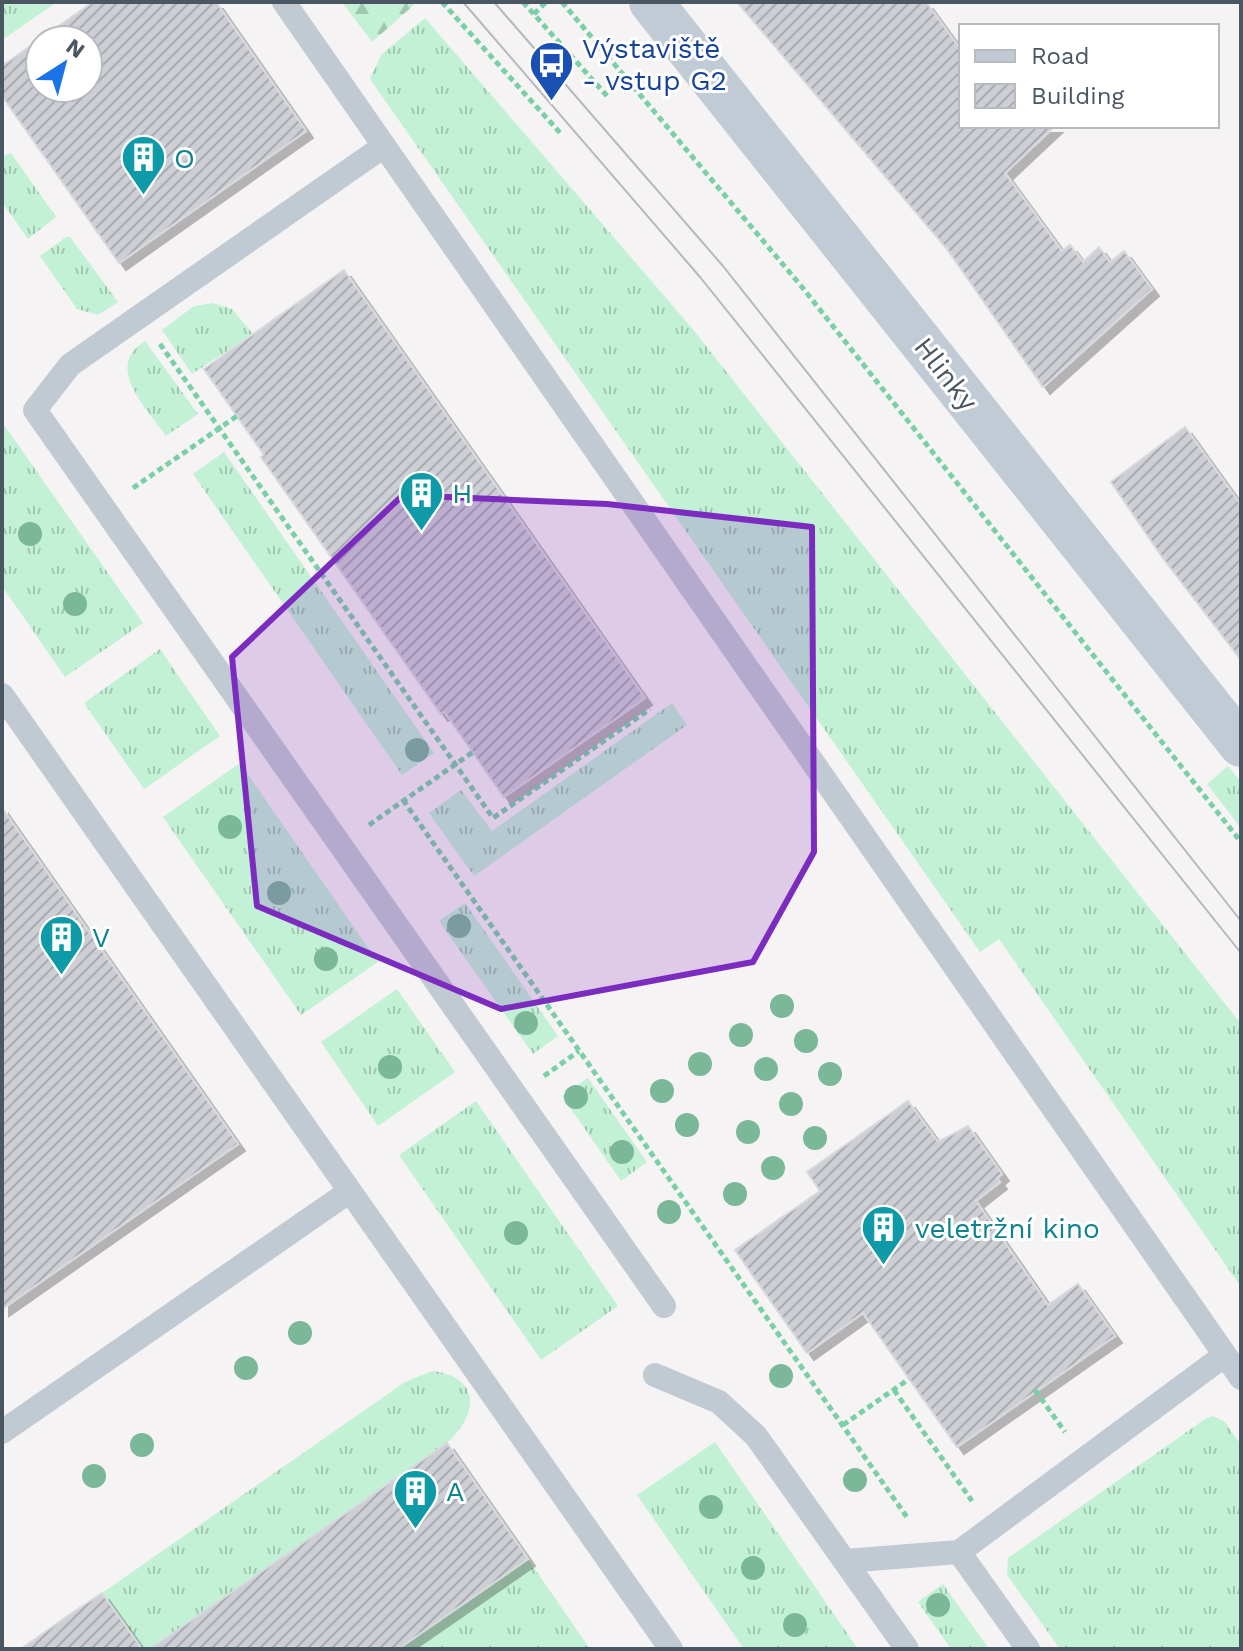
<svg xmlns="http://www.w3.org/2000/svg" width="1243" height="1651" viewBox="0 0 1243 1651" font-family="'Work Sans',sans-serif">
	<style>
		.grass { fill: url(#grass-tufts) }
		.forest { fill: url(#forest-firs) }
		.building { fill: url(#building-hatch); stroke: #d7d9de; stroke-width: 2; fill-rule: evenodd; filter: url(#shadow) }
		.lines { fill: none; stroke-linecap: round; stroke-linejoin: round }
		.path { stroke: #7ad0a6; stroke-width: 5; stroke-dasharray: 6 4; stroke-linecap: butt }
		.lane { stroke: #c1cad2; stroke-width: 24 }
		.secondary { stroke: #c1cbd6; stroke-width: 44 }
		.tram { stroke: #b5b8bd; stroke-width: 2 }
		.tree { fill: #7bb799 }
		.marked { fill: #7b2cbf; fill-opacity: 0.2; stroke: #7b2cbf; stroke-width: 6; stroke-linejoin: round }
		.labels { text-anchor: middle; dominant-baseline: central; stroke-width: 6; stroke-linejoin: round; paint-order: stroke }
		.transit-label { font-size: 28px; fill: #164399; stroke: #fff; text-anchor: start }
		.culture-label { font-size: 28px; fill: #0d838f; stroke: #fff; text-anchor: start }
		.street-label { font-size: 28px; fill: #4a5661; stroke: #fff }
	</style>
	<defs>
		<pattern id="grass-tufts" width="24" height="20" patternUnits="userSpaceOnUse" patternTransform="scale(2)"><rect width="24" height="20" fill="#c3f1d5"/><path d="M3 7l-1-3M5 7V3M7 7l1-3M15 17l-1-3M17 17v-4M19 17l1-3" fill="none" stroke="#a0c6b0"/></pattern>
		<pattern id="forest-firs" width="22" height="20" patternUnits="userSpaceOnUse" patternTransform="scale(2)"><rect width="22" height="20" fill="#c3f1d5"/><path d="M5 1l3.5 6h-7zM16 11l3.5 6h-7z" fill="#a0c6b0"/></pattern>
		<pattern id="building-hatch" width="6" height="6" patternUnits="userSpaceOnUse" patternTransform="scale(2)"><rect width="6" height="6" fill="#cdcfd5"/><path d="M-1 1l2-2M0 6l6-6M5 7l2-2" fill="none" stroke="#a8abb0"/></pattern>
		<filter id="shadow"><feDropShadow dx="7" dy="7" stdDeviation="0" flood-color="#0004"/></filter>
	</defs>
	<rect width="100%" height="100%" fill="#f5f3f3"/>
	<path class="grass" d="M2 2H57L2 40Z
		M425 18 691 327 1241 1024V1287L999 939 980 952 370 79 381 55Z
		M11 153 56 217 28 239 2 202V157Z
		M66 237H70L118 302 98 315 77 309 40 256Z
		M213 303 232 309 253 334 192 374 162 330 194 306Z
		M145 341 198 414 166 436C147 408 103 367 145 341Z
		M2 422 143 623 65 677 2 586Z
		M224 452 434 753 402 775 193 474Z
		M160 649 220 736 144 789 84 703Z
		M672 703 687 725 474 876 429 813 461 790 492 831Z
		M240 763 378 962 301 1015 163 817Z
		M1228 766 1241 782V828L1207 784Z
		M465 903 558 1036 533 1054 439 921Z
		M397 989 455 1072 378 1126 321 1042Z
		M588 1078 647 1162 621 1181 562 1096Z
		M476 1101 618 1306 541 1360 399 1155Z
		M432 1371C482 1377 478 1415 447 1443L150 1649H142L102 1593 405 1382Z
		M1213 1416 1225 1422 1241 1445V1649H1060L1007 1575 1008 1558 1205 1419Z
		M715 1442 858 1649H744L637 1495Z
		M528 1559 590 1649H398Z
		M943 1584 989 1649H951L918 1602Z"/>
	<path class="forest" d="M342 2H411L414 5 372 42Z"/>
	<path class="building" d="M93 2H216L306 131 119 263 2 96V66ZM40 40H88V88H40Z
		M737 2H926L961 50V126H1055L1005 173 1062 251 1070 245 1083 262 1099 247 1110 262 1124 251 1152 289 1043 387 947 249Z
		M344 270 645 698 504 797 444 711 441 714 261 457 264 455 204 369Z
		M1185 427 1241 505V660L1162 557 1111 482Z
		M2 808 238 1144 2 1309Z
		M908 1101 938 1142 968 1126 1002 1174 997 1178 1000 1182 976 1201 1048 1305 1078 1284 1115 1336 957 1447 863 1313 807 1353 735 1250 820 1191 807 1172Z
		M447 1443 528 1559 398 1649H150Z
		M102 1593 142 1649H21L66 1617Z"/>
	<g class="lines">
		<path class="path" d="M442 2 562 135
			M523 2 607 96
			M562 2 802 287 1241 842
			M534 14 546 2
			M160 344 493 818 650 709
			M133 488 237 416
			M403 800 909 1520
			M369 825 473 752
			M544 1076 579 1051
			M894 1390 972 1501
			M1035 1390 1065 1432
			M843 1425 909 1379"/>
		<path class="lane" d="M284 2 1241 1378
			M384 146 70 365 35 410 664 1306
			M2 695 671 1649
			M655 1375 719 1402 756 1436 907 1649
			M2 1432 350 1191
			M959 1552 1028 1649
			M845 1561 959 1552 1225 1355"/>
		<path class="secondary" d="M651 2 1241 745"/>
		<path class="tram" d="M463 2 700 277 1241 953
			M494 2 723 266 1241 921"/>
	</g>
	<g class="tree">
		<circle cx="30" cy="534" r="12"/>
		<circle cx="75" cy="604" r="12"/>
		<circle cx="417" cy="750" r="12"/>
		<circle cx="230" cy="827" r="12"/>
		<circle cx="279" cy="893" r="12"/>
		<circle cx="459" cy="926" r="12"/>
		<circle cx="326" cy="959" r="12"/>
		<circle cx="782" cy="1006" r="12"/>
		<circle cx="526" cy="1023" r="12"/>
		<circle cx="741" cy="1035" r="12"/>
		<circle cx="806" cy="1041" r="12"/>
		<circle cx="700" cy="1064" r="12"/>
		<circle cx="390" cy="1067" r="12"/>
		<circle cx="766" cy="1069" r="12"/>
		<circle cx="830" cy="1074" r="12"/>
		<circle cx="662" cy="1091" r="12"/>
		<circle cx="576" cy="1097" r="12"/>
		<circle cx="791" cy="1104" r="12"/>
		<circle cx="687" cy="1125" r="12"/>
		<circle cx="748" cy="1132" r="12"/>
		<circle cx="815" cy="1138" r="12"/>
		<circle cx="622" cy="1152" r="12"/>
		<circle cx="773" cy="1168" r="12"/>
		<circle cx="735" cy="1194" r="12"/>
		<circle cx="669" cy="1212" r="12"/>
		<circle cx="516" cy="1233" r="12"/>
		<circle cx="300" cy="1333" r="12"/>
		<circle cx="246" cy="1368" r="12"/>
		<circle cx="781" cy="1376" r="12"/>
		<circle cx="142" cy="1445" r="12"/>
		<circle cx="94" cy="1476" r="12"/>
		<circle cx="855" cy="1480" r="12"/>
		<circle cx="711" cy="1507" r="12"/>
		<circle cx="753" cy="1568" r="12"/>
		<circle cx="938" cy="1605" r="12"/>
		<circle cx="795" cy="1625" r="12"/>
	</g>
	<path class="marked" d="M403 495 607 504 812 527 814 852 753 962 501 1009 257 906 232 657Z"/>
	<defs>
		<symbol id="bus-pin" viewBox="-11 -11 22 30"><path d="M0 17L-7.5 6A9.5 9.5 0 1 1 7.5 6Z" fill="#1a4fb4" stroke="#fff"/><path d="M-5-6H5V4H4V6H2V4H-2V6H-4V4H-5ZM-3.5-4V0h7V-4ZM-3.5 1.2v1.5H-2V1.2ZM2 1.2v1.5H3.5V1.2Z" fill="#fff"/></symbol>
		<symbol id="building-pin" viewBox="-11 -11 22 30"><path d="M0 17L-7.5 6A9.5 9.5 0 1 1 7.5 6Z" fill="#0f9aa8" stroke="#fff"/><path d="M-4-6H4V6H1V3H-1V6H-4ZM-2.5-4.3h1.7v1.8h-1.7ZM.8-4.3h1.7v1.8H.8ZM-2.5-1h1.7V.8h-1.7ZM.8-1h1.7V.8H.8Z" fill="#fff"/></symbol>
	</defs>
	<g fill-rule="evenodd">
		<use href="#bus-pin" x="526" y="38" width="51" height="69"/>
		<use href="#building-pin" x="118" y="132" width="51" height="69"/>
		<use href="#building-pin" x="396" y="468" width="51" height="69"/>
		<use href="#building-pin" x="36" y="912" width="51" height="69"/>
		<use href="#building-pin" x="858" y="1202" width="51" height="69"/>
		<use href="#building-pin" x="390" y="1466" width="51" height="69"/>
	</g>
	<g class="labels">
		<g class="transit-label">
			<text x="582" y="48">Výstaviště<tspan x="582" dy="32">- vstup G2</tspan></text>
		</g>
		<g class="culture-label">
			<text x="174" y="158">O</text>
			<text x="452" y="493">H</text>
			<text x="92" y="937">V</text>
			<text x="915" y="1228">veletržní kino</text>
			<text x="446" y="1491">A</text>
		</g>
		<g class="street-label">
			<text transform="translate(946 374) rotate(52)">Hlinky</text>
		</g>
	</g>
	<rect width="1243" height="1651" fill="none" stroke="#4a5661" stroke-width="8"/>
	<rect x="959" y="24" width="260" height="104" fill="#ffffff" stroke="#b7bbc0" stroke-width="2"/>
	<rect x="975" y="50" width="40" height="12" fill="#c1cbd6" stroke="#b7bbc0" stroke-width="2"/>
	<text x="1031" y="64" font-size="24" fill="#4a5661">Road</text>
	<rect x="975" y="84" width="40" height="24" fill="url(#building-hatch)" stroke="#b7bbc0" stroke-width="2"/>
	<text x="1031" y="104" font-size="24" fill="#4a5661">Building</text>
	<g transform="translate(64 64) rotate(36)"><circle r="38" fill="#ffffff" stroke="#b7bbc0" stroke-width="2"/>
	<path d="M0-6L14 30L0 20L-14 30Z" fill="#1a73e8"/>
	<text y="-12" font-size="22" font-weight="bold" text-anchor="middle" fill="#4a5661">N</text>
	</g>
</svg>
